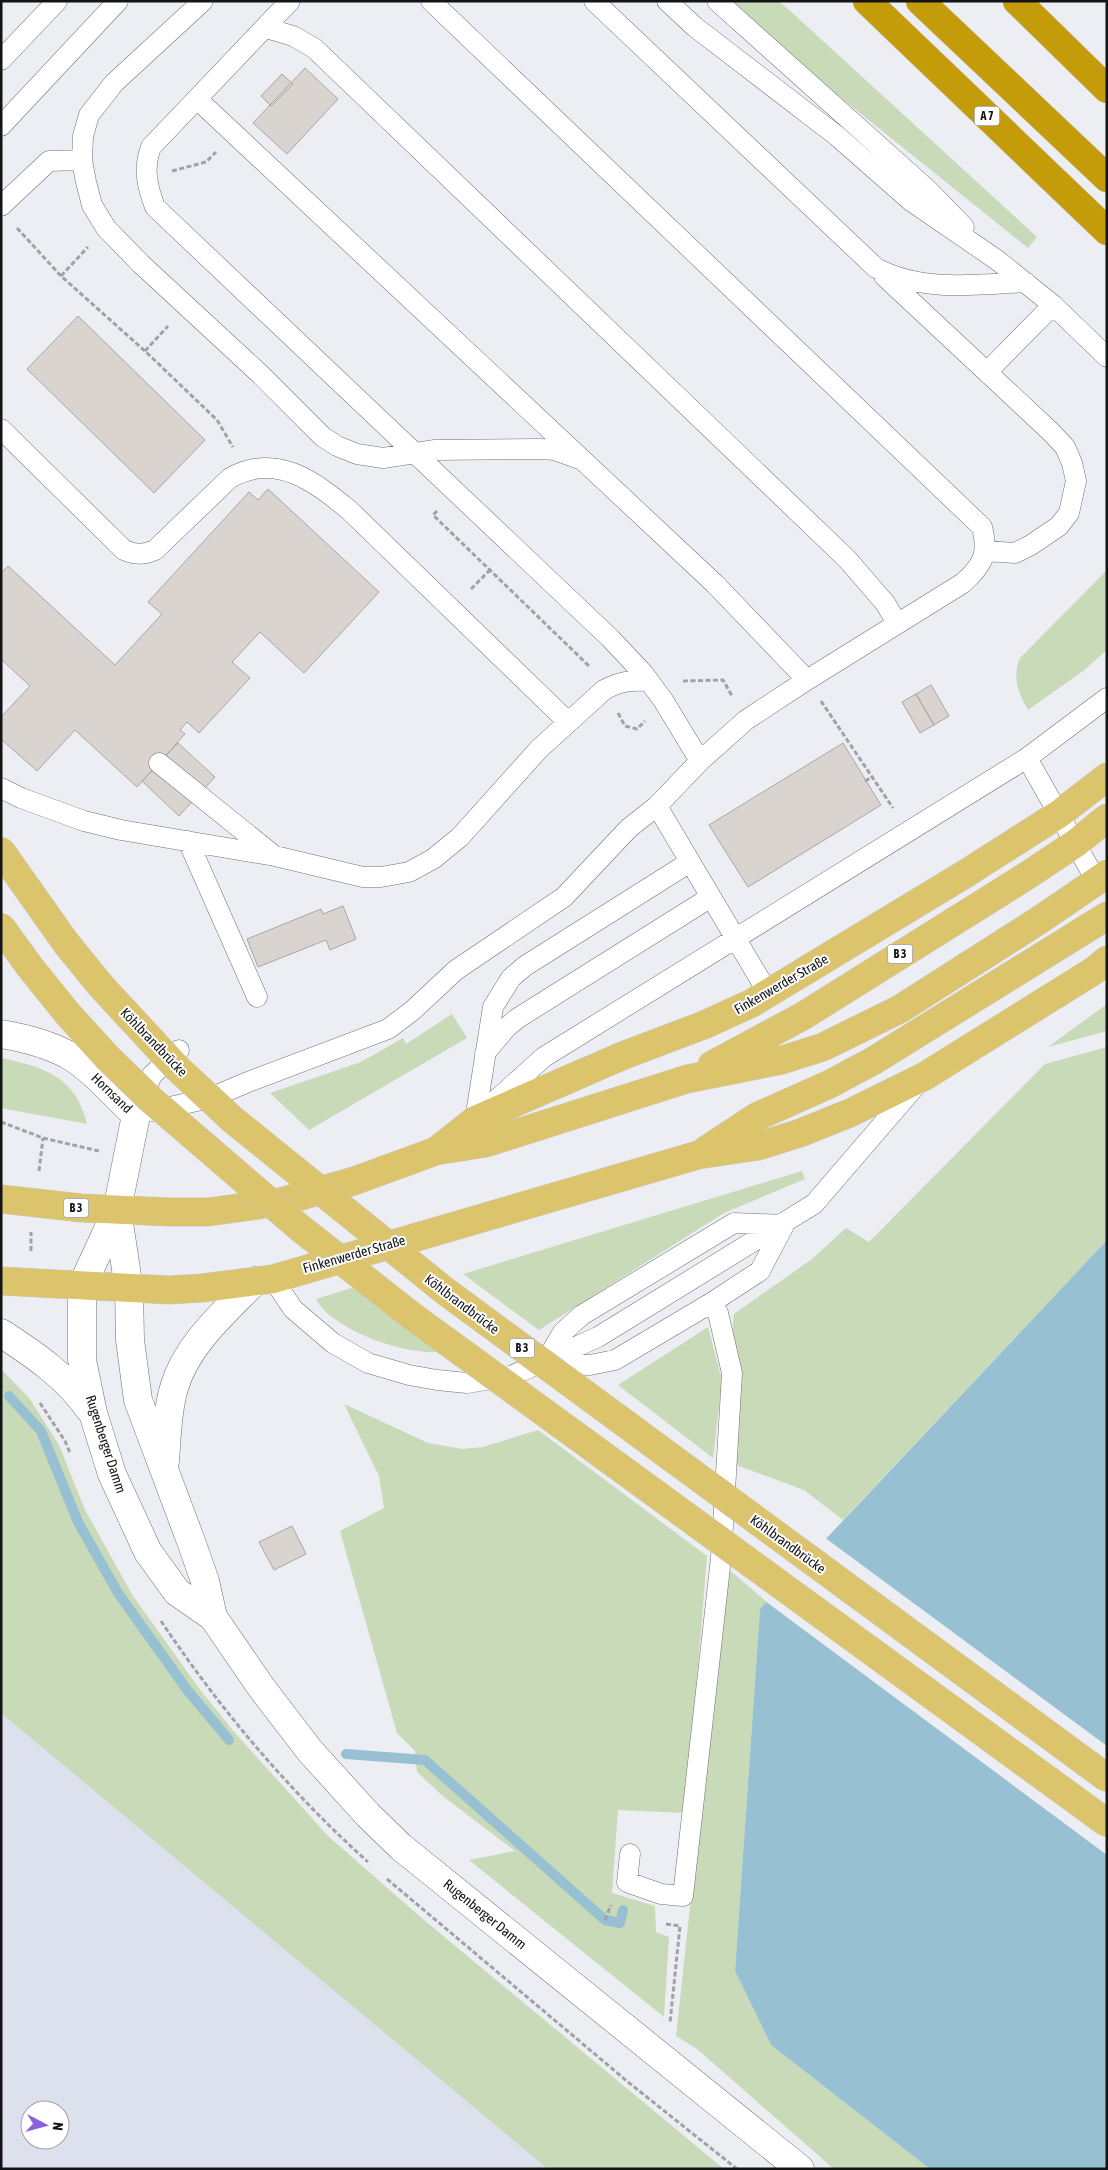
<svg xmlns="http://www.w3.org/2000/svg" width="1108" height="2170" viewBox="0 0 1108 2170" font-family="'Asap Condensed',sans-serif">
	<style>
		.built { fill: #dde1ee; fill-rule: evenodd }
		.green { fill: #c8dab8 }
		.water { fill: #97c1d2 }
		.pier { fill: #eceef4 }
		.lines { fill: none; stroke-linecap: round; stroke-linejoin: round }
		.stream { stroke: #97c1d2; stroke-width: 10 }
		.building { fill: #dad4d0; stroke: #aba5a2 }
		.service-casing { stroke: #6e7075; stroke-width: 21 }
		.minor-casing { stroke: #6e7075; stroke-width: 29 }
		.primary-casing { stroke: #cbcbcc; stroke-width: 29 }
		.motorway-casing { stroke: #cbcbcc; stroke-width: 29 }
		.path { stroke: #a1a2a7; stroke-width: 3; stroke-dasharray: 5 2.5; stroke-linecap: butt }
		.service { stroke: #fff; stroke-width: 20 }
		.minor { stroke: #fff; stroke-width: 28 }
		.primary { stroke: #dcc46c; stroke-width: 28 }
		.motorway { stroke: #c49c0a; stroke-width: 28 }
		.primary-bridge-casing { stroke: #cbcbcc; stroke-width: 29; stroke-linecap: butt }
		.primary-bridge { stroke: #dcc46c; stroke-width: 28 }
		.labels { text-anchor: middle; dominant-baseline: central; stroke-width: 4; stroke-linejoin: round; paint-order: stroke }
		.shield { fill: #fff; stroke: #5a5a5c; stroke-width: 1 }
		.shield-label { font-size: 12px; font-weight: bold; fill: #131416 }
		.street-label { font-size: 14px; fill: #131416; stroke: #fff }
	</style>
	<rect width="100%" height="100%" fill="#eceef4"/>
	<path class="built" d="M1 1668 566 2169H1ZM30 2110H60V2140H30Z"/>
	<path class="green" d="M733 1H778L787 8 1037 237 1028 248 835 93Z
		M1107 570V650L1083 671 1028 710C1018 693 1012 677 1020 658Z
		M1107 1004V1031L1048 1047Z
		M452 1014 467 1038 309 1130 270 1093 361 1062 403 1038 406 1044Z
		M1107 1047V1240L843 1520 804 1490 736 1465 732 1336 734 1314 812 1259 846 1228 869 1242 1045 1064Z
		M1 1058C45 1067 76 1077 87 1124L1 1108Z
		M802 1171 805 1179 724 1213 539 1330 463 1274Z
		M364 1284 453 1350C444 1351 435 1353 426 1352 393 1349 354 1335 328 1314 323 1310 319 1304 316 1299Z
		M708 1327 722 1380 713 1458 618 1385Z
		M1 1369 30 1399 59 1445 85 1510 133 1596 201 1691 236 1734 328 1836 424 1920 724 2169H548L1 1713Z
		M344 1404 428 1443 462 1449 483 1447 538 1430 707 1556 686 1813 618 1810 612 1893 655 1906 656 1932 669 1937 664 2017 469 1860 515 1851 444 1797 417 1772 415 1751 397 1733 340 1531 384 1508 379 1476Z
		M727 1568 767 1602 760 1609 735 1971 771 2045 930 2169H834L697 2049 676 2036Z"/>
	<path class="water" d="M1107 1240V2169H930L771 2045 735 1971 760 1609Z"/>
	<path class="pier" d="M824 1537 1107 1746V1855L765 1601Z"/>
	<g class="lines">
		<path class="stream" d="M9 1396 41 1431 78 1522 118 1593 188 1691 229 1740
			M346 1754 425 1760 605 1920 620 1923 623 1910"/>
	</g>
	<path class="building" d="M305 68 338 99 287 154 253 123Z
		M282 74 293 84 271 106 261 96Z
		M78 316 205 440 154 493 27 369Z
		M268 489 379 592 304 673 260 632 232 662 250 678 199 733 187 722 180 730 185 734 137 787 75 730 37 771 1 739V717L30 686 1 659V573L8 566 115 665 162 614 148 602 249 492 258 500Z
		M931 685 949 716 934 725 916 694Z
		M916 694 934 725 920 733 902 702Z
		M178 743 215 777 179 816 142 781Z
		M843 743 881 805 748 887 709 825Z
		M343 906 356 939 330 950 326 940 258 967 247 939 321 909 323 914Z
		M292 1526 306 1554 274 1570 259 1542Z"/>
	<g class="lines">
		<defs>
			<path id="service" d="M203 1 114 83 89 115 83 136 82 160 86 182 92 205 106 228 141 264 260 374 323 437 337 446 357 454 383 458 435 450 540 449 555 450 580 459
				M290 1 151 147C143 168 147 186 155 207L610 638 643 673 663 700 700 761
				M594 1 876 268C922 292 975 285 1025 282
				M667 1 695 27 837 136 911 201 997 260 1053 305 1107 357
				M717 1 928 190 964 227
				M266 28 293 36 314 48 847 559 885 603 897 623
				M1 60 57 1
				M197 99 715 584 807 680
				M1 126 118 1
				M1 206 49 161 82 160
				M884 276 1051 432 1065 447 1072 463 1076 481 1069 513 1059 526 1031 545 1015 553 985 551
				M987 372 1053 305
				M1 429 124 550C136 555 143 555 155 550L230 478C276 452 314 481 349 510L568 722
				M1027 758 1097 882
				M159 763 272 854
				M1 788 21 798 84 821 121 830 275 856 363 877H381L409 872 433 859 460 837 539 749 604 690C620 681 632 680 649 681
				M657 806 768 993
				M188 841 257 997
				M485 1053 507 1027 518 1018 711 897
				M140 1104 152 1075 179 1050
				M486 1109 544 1057 1027 758 1107 698
				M152 1111 210 1098 248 1082 388 1029 412 1011 456 970 564 897 629 828 657 806 700 761 746 720 807 680 963 583C983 565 989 554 982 527L431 1
				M475 1120 493 1007 511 978 525 966 690 862
				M273 1279 293 1309 333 1343 368 1363 409 1375 437 1380 467 1383 511 1376 598 1337 814 1204 919 1082
				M547 1359 566 1364 590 1365 615 1360 711 1303 760 1271 784 1225
				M547 1359 563 1332 582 1315 734 1223 784 1225
				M630 1854 627 1882 661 1894 683 1896 721 1558 732 1373 718 1313 711 1303"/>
			<path id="minor" d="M1 1034C25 1038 49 1044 70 1056 95 1071 115 1096 136 1115L117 1210 82 1286V1360L93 1413 112 1474 148 1552 177 1592 213 1617 261 1687 310 1751 368 1815 401 1847 800 2169
				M117 1210 129 1289 130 1340 138 1400 192 1544 205 1581 213 1617
				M1 1333C35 1355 67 1377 90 1410
				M165 1461C167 1437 167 1411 174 1388 186 1345 225 1312 255 1281"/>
			<path id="primary" d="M712 1065 803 1016 1028 875 1076 843 1107 818
				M706 1150 756 1117 830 1084 873 1061 1107 916
				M436 1151 475 1120 622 1056 704 1025 752 1003 965 874 1059 814 1107 777
				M1 1199 81 1208 170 1212H208L280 1202 354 1181 436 1151 486 1143 687 1079 782 1060 823 1047 900 1009 1038 921 1107 874
				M1 1281 169 1290 202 1288 273 1279 698 1155 759 1146 800 1133 850 1113 925 1076 1095 970 1107 960"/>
			<path id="motorway" d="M867 1 1107 231
				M920 1 1107 178
				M1017 1 1107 89"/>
		</defs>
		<use href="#service" class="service-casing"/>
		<use href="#minor" class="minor-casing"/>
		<use href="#primary" class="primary-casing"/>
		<use href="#motorway" class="motorway-casing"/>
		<path class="path" d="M172 171 206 162 216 152
			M17 228 61 276 145 351 217 420 233 447
			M61 276 88 247
			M145 351 168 326
			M437 511 433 515 590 667
			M471 589 490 570
			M683 681 723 680 732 696
			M821 701 893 808
			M618 713 625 726 637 729 645 721
			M865 781 872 777
			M1 1122 43 1138 99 1151
			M39 1171 43 1138
			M31 1251V1232
			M40 1403 65 1441 70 1453
			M161 1621C220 1709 288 1790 368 1862
			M387 1879 628 2082 737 2169
			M605 1920 611 1905
			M666 1924 680 1926 670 2023"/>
		<use href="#service" class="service"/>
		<use href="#minor" class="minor"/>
		<use href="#primary" class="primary"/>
		<use href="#motorway" class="motorway"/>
		<defs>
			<path id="primary-bridge" d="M1 851 66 943 101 986 176 1067 233 1120 445 1291 1107 1778
				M1 927 30 967 67 1013 107 1057 149 1098 300 1228 412 1316 1107 1823"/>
		</defs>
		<use href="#primary-bridge" class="primary-bridge-casing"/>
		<use href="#primary-bridge" class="primary-bridge"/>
	</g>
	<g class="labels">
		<g class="shield">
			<rect x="974.5" y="106.5" width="25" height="19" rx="4"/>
			<rect x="887.5" y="944.5" width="25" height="19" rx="4"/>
			<rect x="63.5" y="1198.5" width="25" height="19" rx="4"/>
			<rect x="509.5" y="1338.5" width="25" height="19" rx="4"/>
		</g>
		<g class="shield-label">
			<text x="987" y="116">A 7</text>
			<text x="900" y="954">B 3</text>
			<text x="76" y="1208">B 3</text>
			<text x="522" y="1348">B 3</text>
		</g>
		<g class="street-label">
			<text transform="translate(781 984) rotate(-30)">Finkenwerder Straße</text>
			<text transform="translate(154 1042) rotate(46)">Köhlbrandbrücke</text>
			<text transform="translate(112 1093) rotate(44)">Hornsand</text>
			<text transform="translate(354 1254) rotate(-16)">Finkenwerder Straße</text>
			<text transform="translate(462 1304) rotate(37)">Köhlbrandbrücke</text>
			<text transform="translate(106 1444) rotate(72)">Rugenberger Damm</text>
			<text transform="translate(788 1544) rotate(36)">Köhlbrandbrücke</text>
			<text transform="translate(485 1914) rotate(39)">Rugenberger Damm</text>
		</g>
	</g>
	<rect width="1108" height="2170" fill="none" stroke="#131416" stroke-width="5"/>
	<g transform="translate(45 2125) rotate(96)"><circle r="24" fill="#ffffff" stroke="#a1a1a2"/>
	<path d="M0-4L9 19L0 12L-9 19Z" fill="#8961db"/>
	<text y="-8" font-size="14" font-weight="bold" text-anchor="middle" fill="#131416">N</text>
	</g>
</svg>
